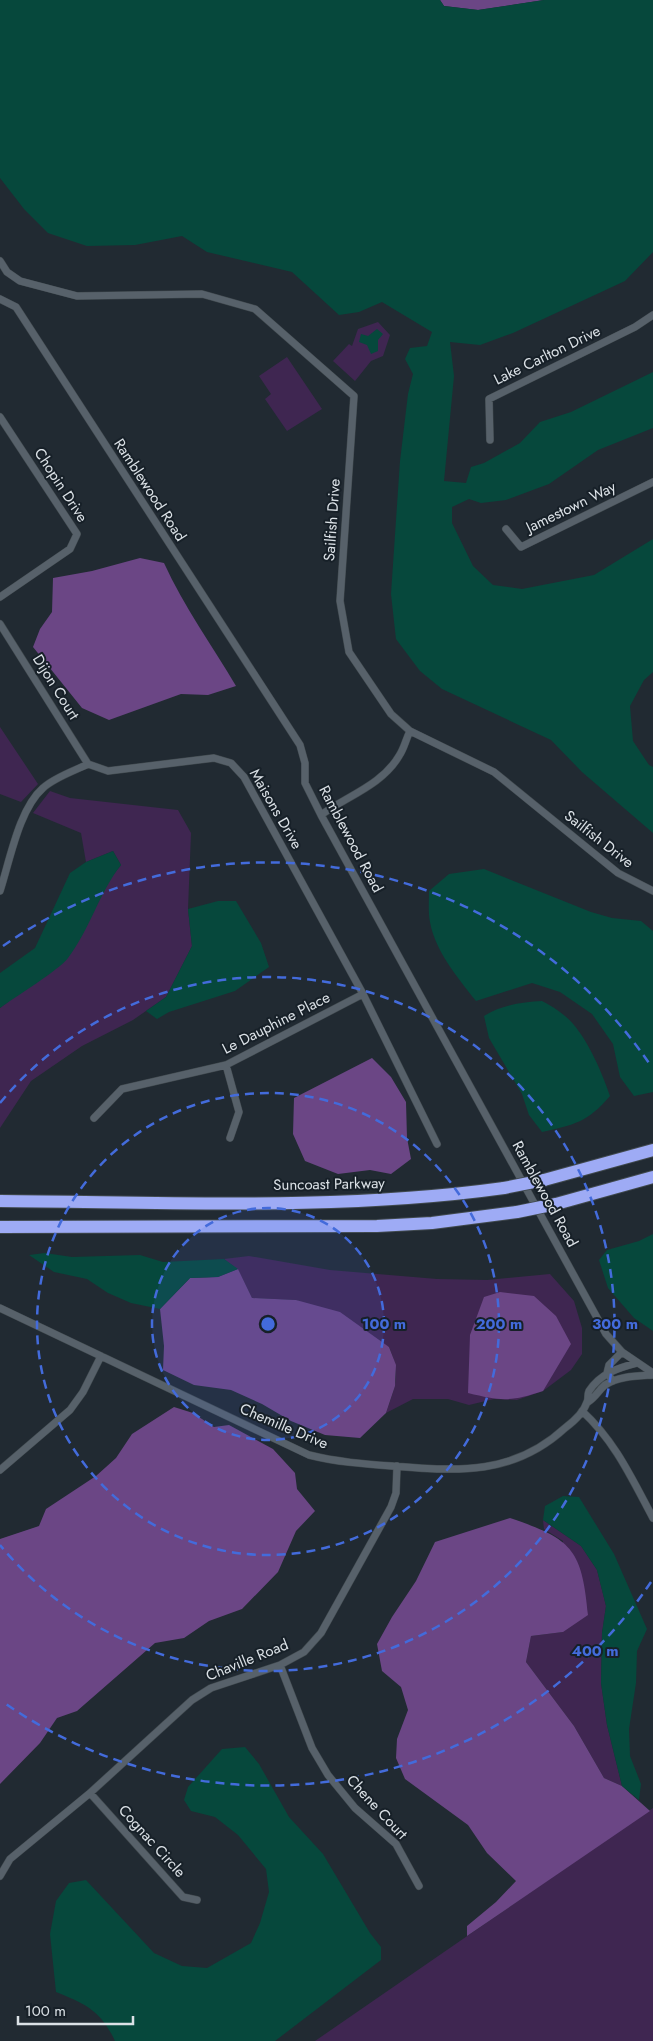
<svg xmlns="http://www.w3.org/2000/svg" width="653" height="2041" viewBox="0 0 653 2041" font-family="Jost,sans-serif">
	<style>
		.green { fill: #3f2651 }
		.forest { fill: #6b4685 }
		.water { fill: #06483c }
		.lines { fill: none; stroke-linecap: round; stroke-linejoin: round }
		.street-casing { stroke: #40494e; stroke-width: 8 }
		.highway-casing { stroke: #40494e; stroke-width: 14 }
		.street { stroke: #57616a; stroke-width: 7 }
		.highway { stroke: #9eabf5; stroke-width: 12 }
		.highway-bridge-casing { stroke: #40494e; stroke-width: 14; stroke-linecap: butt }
		.highway-bridge { stroke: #9eabf5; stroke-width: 12 }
		.ring { fill: none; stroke: #436bdb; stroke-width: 2.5; stroke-dasharray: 9 6 }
		.labels { text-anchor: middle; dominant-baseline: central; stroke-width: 4; stroke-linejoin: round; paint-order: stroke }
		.street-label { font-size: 15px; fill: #dbe1e6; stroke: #172028 }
		.centre { fill: #436bdb; stroke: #172028; stroke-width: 2.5 }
		.ring-label { font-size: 15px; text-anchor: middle; font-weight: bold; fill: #436bdb; stroke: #172028; stroke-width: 4; stroke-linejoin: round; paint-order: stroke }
	</style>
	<rect width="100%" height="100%" fill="#212a32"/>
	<path class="green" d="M378 322 390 335 383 356 371 361 355 381 333 361 349 344 352 346 358 329Z
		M287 357 322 409 287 431 265 399 271 394 259 376Z
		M0 727 38 784 21 802 0 794Z
		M50 791 70 798 178 810 191 833 188 909 192 946 166 997 133 1020 82 1046 31 1081 0 1128V1008L18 994 121 865 113 851 86 862 81 833 33 813Z
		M249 1256 330 1270 437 1279 487 1280 550 1274 574 1301 582 1328V1354L571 1370 543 1391 517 1400 494 1399 469 1405 448 1399H413L386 1413C396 1384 401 1375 389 1347L296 1300 252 1298 238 1270 235 1299 180 1287 237 1269 224 1259Z
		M543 1520 581 1546 597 1570 606 1606 602 1633 601 1683 607 1725 622 1786 604 1778 574 1726 526 1662 531 1636 563 1632V1541L544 1529Z
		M653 1808V2041H315L615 1834Z"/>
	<path class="forest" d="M440 0H544L478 10 444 6Z
		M140 558 164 563C184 607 212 645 236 686L208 695 181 694 109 720 82 708 33 647 40 629 52 612 53 578 92 571Z
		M372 1058 391 1077 406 1102 407 1138 411 1159 391 1174 370 1170 338 1174 305 1161 293 1134 294 1098Z
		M238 1269 252 1298 296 1300 340 1312 389 1347 396 1365 395 1386 386 1413 360 1438 325 1435 291 1421 262 1404 231 1390 194 1385 163 1370 164 1346 160 1309 190 1278 218 1277Z
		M500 1292 534 1296 556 1316 571 1344 543 1391C510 1402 501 1401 468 1393L470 1335 484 1297Z
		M174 1407 193 1413 214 1427 229 1425 273 1449 295 1473 297 1489 315 1511 296 1531 278 1572 242 1609 209 1621 184 1638 155 1643 77 1711 57 1718 40 1743 0 1784V1539L39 1526 46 1509 96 1476 116 1458 132 1434Z
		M510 1518C572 1539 582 1549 588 1615L563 1632 531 1636 526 1662 574 1726 604 1778 622 1786 650 1811 467 1936V1926L496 1902 516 1881 487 1853 468 1825 405 1779 396 1758 397 1739 408 1710 401 1687 382 1671 377 1644 392 1617 416 1581 435 1542Z"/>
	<path class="water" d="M0 0H440L444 6 478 10 544 0H653V252L625 281 513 333 480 345 450 342 454 376 444 481 466 483 471 467 484 463 520 443 540 422 571 412 653 372V428L598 450 549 484 506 500 481 503 469 499 452 507V523L473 566 493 585 522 589 594 575 653 539V672L644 680 630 706 633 741 649 765 653 767V833L582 772 551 740 442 689 420 671 396 639 391 594 400 461 408 394 413 374 405 359 410 348 427 346 432 332 382 302 359 312 339 315 292 272 207 252 182 236 135 245 87 246 48 233 24 209 0 178Z
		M377 329 383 334 378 340V351L371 354 367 345 359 342 361 334 368 336Z
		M113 851 121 865C99 893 90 929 68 958 59 970 15 997 0 1008V973L35 948 70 873 86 862Z
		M484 869 591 912 612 918 641 921 653 931V1092L634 1096 620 1077 613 1044 592 1014 560 992 532 983 476 1001C458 978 435 951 430 922 428 912 429 901 429 891L449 874Z
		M218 901H236L261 943 269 967 235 991 169 1012 157 1019 146 1011 166 997 192 946 188 909Z
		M542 1001C550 1005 558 1010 565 1016 585 1032 602 1072 610 1096 588 1122 574 1125 542 1132L529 1115 522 1094 489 1038 484 1016C501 1005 523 1002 542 1001Z
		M653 1234V1331L634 1318 608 1288 599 1260 607 1250 639 1241Z
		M45 1253 72 1257 140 1255 163 1262 224 1259 238 1269 218 1277 190 1278 160 1309 131 1303 108 1293 87 1279 54 1272 29 1255Z
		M563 1496 579 1497 614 1554 647 1629 637 1651 636 1683 629 1729 630 1756 641 1784 639 1800 622 1786 607 1725 601 1683 602 1633 606 1606 597 1570 581 1546 543 1520 545 1506Z
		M245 1747 259 1764 289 1817 323 1854 370 1933 381 1947V1960L275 2041H115C101 2011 86 2004 56 1992L50 1934 56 1901 69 1883 86 1880 154 1953 182 1966 207 1968 251 1943 260 1923 269 1892 266 1869 238 1835 215 1817 191 1811 184 1800 188 1787 222 1749Z"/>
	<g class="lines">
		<defs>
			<path id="street" d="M0 261 7 272 20 281 77 296 202 294 255 309 354 396 340 601 349 652 391 714 410 731 494 772 618 873 653 891
				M0 299 16 307 300 745 305 763V783L321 815 606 1334 622 1352 653 1373
				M0 417 77 534 70 549 0 597
				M490 440 489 399 635 327 653 315
				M506 529 521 547 653 482
				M0 624 88 764
				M321 815C347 796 382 785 399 756 404 749 406 739 410 731
				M0 891C10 860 19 809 43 788 55 777 74 771 88 764L108 771 214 758 231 763 244 777 363 994 437 1144
				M226 1065 239 1112 230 1138
				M94 1118 122 1089 226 1065 363 994
				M0 1308 309 1455C337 1462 364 1464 392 1466 457 1471 513 1476 565 1428 573 1422 584 1412 587 1402 589 1398 587 1395 589 1391 601 1373 618 1368 637 1363
				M613 1381 607 1373 609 1365 622 1352
				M588 1402C596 1397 598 1391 605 1385 618 1376 638 1376 653 1375
				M582 1411C615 1441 632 1479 653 1518
				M0 1470 70 1410 83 1392 101 1356
				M280 1665 312 1748 328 1775 355 1808 396 1844 419 1886
				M90 1793 183 1897 197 1900
				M0 1876 10 1859 90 1793 192 1700 211 1688 280 1665 304 1652 321 1633 391 1507 396 1493 397 1466"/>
			<path id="highway" d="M544 1180 653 1150
				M0 1201C168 1202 338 1211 504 1188
				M556 1204 653 1177
				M0 1227 377 1226 432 1223 517 1212"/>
		</defs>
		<use href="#street" class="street-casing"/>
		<use href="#highway" class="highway-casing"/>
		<use href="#street" class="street"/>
		<use href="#highway" class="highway"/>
		<defs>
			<path id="highway-bridge" d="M504 1188 544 1180
				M517 1212 556 1204"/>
		</defs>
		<use href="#highway-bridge" class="highway-bridge-casing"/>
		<use href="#highway-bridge" class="highway-bridge"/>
	</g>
	<circle cx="268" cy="1324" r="116" fill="#436bdb" fill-opacity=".12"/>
	<g class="ring">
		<circle cx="268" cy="1324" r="116"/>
		<circle cx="268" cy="1324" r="231"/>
		<path d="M0 1103A347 347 0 1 1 0 1545"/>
		<path d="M651 1582A462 462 0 0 1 3 1702M3 946A462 462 0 0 1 651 1066"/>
	</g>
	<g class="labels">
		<g class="street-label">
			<text transform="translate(547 355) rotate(-26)">Lake Carlton Drive</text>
			<text transform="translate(61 485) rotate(57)">Chopin Drive</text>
			<text transform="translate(150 490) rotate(57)">Ramblewood Road</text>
			<text transform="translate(571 507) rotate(-26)">Jamestown Way</text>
			<text transform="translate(332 520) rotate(-86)">Sailfish Drive</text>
			<text transform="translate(56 687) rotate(58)">Dijon Court</text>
			<text transform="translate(276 809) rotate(60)">Maisons Drive</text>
			<text transform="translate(351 839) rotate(62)">Ramblewood Road</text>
			<text transform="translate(599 839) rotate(38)">Sailfish Drive</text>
			<text transform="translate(276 1023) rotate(-27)">Le Dauphine Place</text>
			<text transform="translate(329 1184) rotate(-1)">Suncoast Parkway</text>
			<text transform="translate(545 1194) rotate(61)">Ramblewood Road</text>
			<text transform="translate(284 1426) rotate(23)">Chemille Drive</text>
			<text transform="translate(247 1660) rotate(-22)">Chaville Road</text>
			<text transform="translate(377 1807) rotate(47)">Chene Court</text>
			<text transform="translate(152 1841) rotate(48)">Cognac Circle</text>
		</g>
	</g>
	<circle cx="268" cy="1324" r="8" class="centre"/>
	<g class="ring-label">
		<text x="384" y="1329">100 m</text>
		<text x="499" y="1329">200 m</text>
		<text x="615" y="1329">300 m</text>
		<text x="595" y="1656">400 m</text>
	</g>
	<path d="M18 2016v8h115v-8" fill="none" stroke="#dbe1e6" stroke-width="2.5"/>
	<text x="25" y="2016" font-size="15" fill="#dbe1e6" stroke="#172028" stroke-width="4" paint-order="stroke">100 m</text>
</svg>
